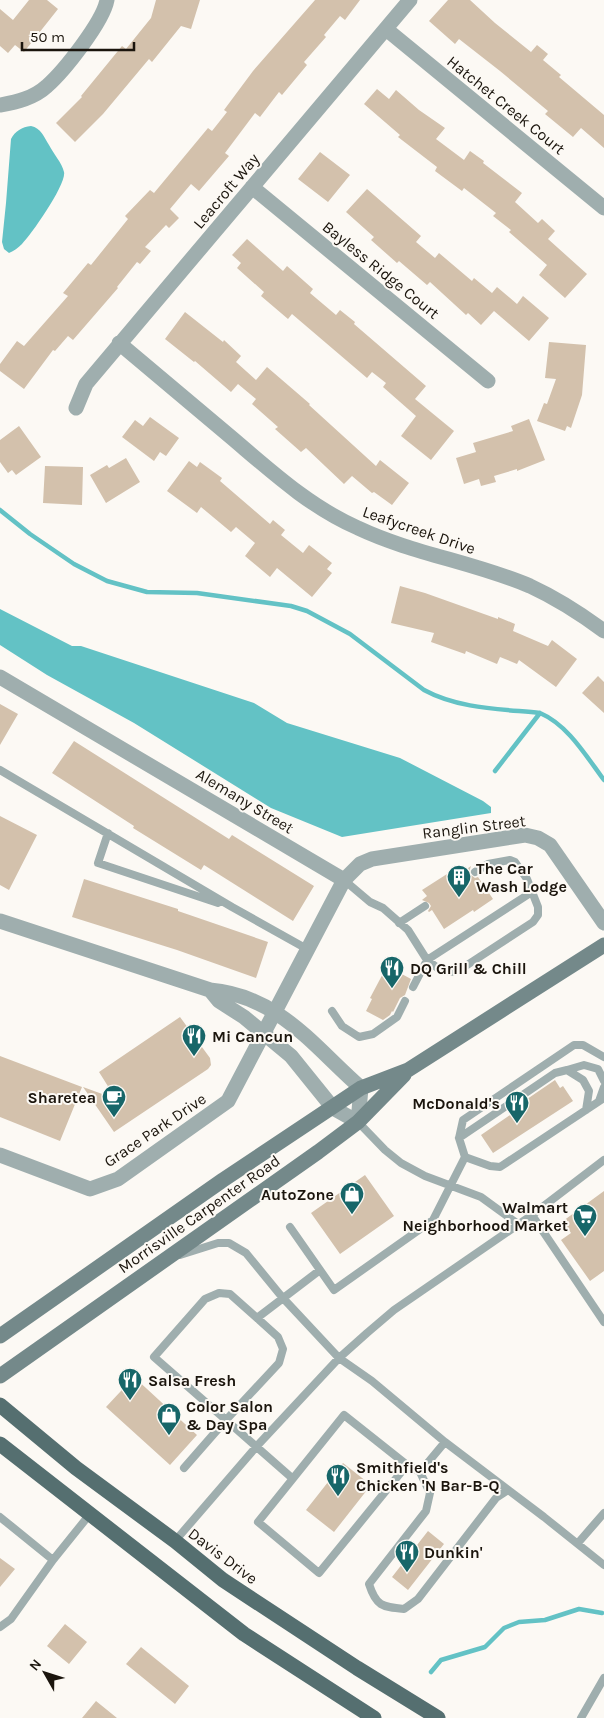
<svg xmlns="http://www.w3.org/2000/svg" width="604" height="1718" viewBox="0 0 604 1718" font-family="Karla,sans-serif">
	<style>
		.water { fill: #63c2c5 }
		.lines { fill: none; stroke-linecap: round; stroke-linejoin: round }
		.stream { stroke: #63c2c5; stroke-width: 4.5 }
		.building { fill: #d3c1ac }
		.service { stroke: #9faeae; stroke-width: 8 }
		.minor { stroke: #9faeae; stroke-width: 15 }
		.secondary { stroke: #74898a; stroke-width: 15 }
		.primary { stroke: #556f70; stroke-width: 15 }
		.labels { text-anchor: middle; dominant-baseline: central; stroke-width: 4; stroke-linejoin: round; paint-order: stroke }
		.street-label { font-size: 16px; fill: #1b150d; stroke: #fcf9f4 }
		.poi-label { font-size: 16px; font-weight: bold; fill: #1b150d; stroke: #fcf9f4; text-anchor: start }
	</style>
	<rect width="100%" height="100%" fill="#fcf9f4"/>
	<path class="water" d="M31 126C41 128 44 137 49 145 53 153 62 163 64 172 67 184 31 235 22 244 18 248 14 251 9 253L4 249 2 242 6 203 11 139C15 131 22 127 31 126Z
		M0 609 72 646H81L254 703 287 723 400 758 483 801 491 807V813L342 837 271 808 134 723 47 675 0 645Z"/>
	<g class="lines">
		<path class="stream" d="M0 510 30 534 74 564 107 581 147 592 197 593 291 606 307 611 350 634 424 690C459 709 501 709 540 713 568 725 586 756 604 780
			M495 771 540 713
			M431 1672 441 1660 485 1647 504 1628 519 1622 545 1620 579 1609 602 1613"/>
	</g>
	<path class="building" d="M29 0H47L58 9 24 52 15 45 8 53 0 46V9L13 20Z
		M156 0H200L191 29 181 26 152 62 149 59 103 114 75 142 56 123 82 97 81 96 122 46 126 49 151 18Z
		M315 0H360L345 20 340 16 324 35 326 37 304 62 307 65 282 95 279 92 260 117 255 113 225 153 229 156 199 191 191 184 170 209 179 218 169 228 166 225 145 247 151 251 140 264 137 262 117 287 118 288 73 340 68 336 55 351 53 350 24 389 0 371V364L17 341 24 346 68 296 63 293 88 263 91 265 128 219 125 216 150 190 154 193 208 128 212 131 227 112 224 110 253 71Z
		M448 0H470L495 23 531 52 537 45 548 54 543 60 561 75 559 77 604 115V148L581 128 573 137 545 114 548 111 500 71 459 39 455 44 429 21Z
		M377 89 389 99 396 90 419 110 445 128 436 139 464 160 470 151 484 161 483 163 522 193 515 202 538 223 542 219 555 231 548 239 587 274 565 298 539 275 547 265 509 232 511 230 493 216 496 213 464 188 462 191 435 171 437 167 398 137 400 135 364 104Z
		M320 152 350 175 328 202 298 179Z
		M367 189 421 236 416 242 435 258 439 253 472 281 474 278 492 293 497 287 517 304 523 296 549 318 529 341 494 311 481 325 468 313 466 315 430 282 427 285 399 261 397 263 371 240 374 237 346 212Z
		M247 239 283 271 287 266 313 289 310 293 336 315 340 310 355 322 354 324 426 386 415 399 454 431 431 460 401 436 416 416 383 387 386 383 372 372 367 378 292 314 288 319 261 296 264 292 237 268 241 263 232 255Z
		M185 312 223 342 224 340 241 356 236 362 256 380 267 367 310 404 309 405 376 466 380 460 409 483 392 505 374 492 372 493 352 476 344 484 306 448 301 452 275 429 278 427 252 404 256 399 238 384 231 392 195 361 194 362 165 339Z
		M549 342 586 345 582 395 571 428 567 426 565 431 537 421 544 403 547 404 556 379 545 378Z
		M150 417 179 438 166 456 160 452 154 461 122 437 135 420 143 426Z
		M529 419 545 460 517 471V469L494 476 496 482 481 486 479 479 464 484 456 458 476 452 473 443 513 431 511 426Z
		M19 426 41 457 16 475 12 470 8 473 0 462V440Z
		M126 458 140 482 106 503 90 475 107 465 109 468Z
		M189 461 197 467 200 462 222 478 220 481 270 524 273 520 285 530 281 535 303 553 309 545 332 563 327 569 332 573 312 597 277 568 270 577 245 556 255 543 236 527 231 532 201 507 197 513 167 491Z
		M45 466 83 467 82 505 43 503Z
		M400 586 425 593 498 619V617L515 624 513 631 548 646 552 640 577 659 556 687 519 660 517 664 500 657 497 664 466 651 465 654 431 642 434 633 391 623Z
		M598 676 604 682V713L582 693Z
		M0 704 18 714 0 745Z
		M74 741 229 839 232 835 314 886 293 921 204 865 201 870 133 828 134 826 52 773Z
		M0 816 37 835 9 890 0 885Z
		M471 866 469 872 471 875 475 878 478 877 493 899 474 912 473 910 444 929 432 910 429 912 428 911 431 906 429 903 422 900 427 896 422 890 447 874 451 880Z
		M84 879 178 909V911L268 942 256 978 177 950 72 917Z
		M387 966 411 979 405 995 400 998 393 1012 392 1011 390 1015 383 1020 366 1011 372 999 370 998Z
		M180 1017 210 1058 211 1065 208 1069 114 1132 83 1087 116 1099 99 1072Z
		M0 1056 82 1087 60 1141 0 1117Z
		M555 1080 560 1088 563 1086 573 1101 493 1153 481 1135 513 1113 511 1110Z
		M365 1175 394 1216 340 1254 311 1213Z
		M604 1191V1271L590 1281 561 1240 571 1233 563 1221Z
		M134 1377 197 1435 170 1465 106 1407Z
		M343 1463 371 1485 334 1532 306 1510Z
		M428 1531 444 1544 408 1590 392 1577Z
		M0 1558 15 1569 0 1587Z
		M65 1624 87 1642 69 1664 47 1646Z
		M141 1647 189 1686 175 1704 126 1664Z
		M96 1701 117 1718H82Z"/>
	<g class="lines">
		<path class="service" d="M0 770 232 907 307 949
			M108 833 98 863 218 903
			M344 880 370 902 383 908 408 930 427 960 439 969 450 972 458 971 533 922 538 915V907L527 879 515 862 510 860 488 864 475 872
			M399 923 425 906
			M413 987 427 960 532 892
			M332 1011 342 1026 359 1037 373 1034 397 1017 405 1001
			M567 1070 584 1065 598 1069 604 1081
			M599 1101 604 1087
			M358 1122 385 1150 401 1163 425 1176 481 1197 518 1224
			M459 1138 555 1073 567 1070 583 1080 589 1091 586 1110
			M465 1157 490 1166 500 1167 604 1098
			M532 1215 604 1322
			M290 1227 334 1290 433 1220 465 1157 459 1138 463 1120 574 1045H583L604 1057
			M180 1255 218 1243H229L246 1253 282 1297 339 1358 372 1381 445 1442 544 1517 604 1565
			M257 1318 320 1270
			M407 1465 319 1573 258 1522 344 1415 407 1465 420 1472 445 1442
			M184 1468 226 1420 154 1357 205 1299 219 1293 230 1294 257 1318 278 1337 283 1349 279 1363 226 1420 292 1478
			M420 1472 430 1493 426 1511 369 1584C376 1606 382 1607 404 1609L418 1599 496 1498 508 1490
			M0 1517 53 1560
			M175 1541 256 1447 339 1358 367 1333 394 1310 532 1215 604 1160
			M578 1543 604 1513
			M0 1627 11 1619 53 1560 90 1514
			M581 1718 604 1678"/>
		<path class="minor" d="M386 29 604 208
			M0 105C17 102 34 98 47 86 64 71 103 22 107 0
			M252 187 488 381
			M119 343C157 375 195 407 232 438 272 472 310 507 358 528 413 554 474 562 530 586 556 598 581 614 604 631
			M76 408 86 384 410 0
			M0 677 344 880 228 1101 118 1179 90 1189 0 1155
			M344 880 360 864 372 859 525 835 538 838 550 845 604 923
			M0 921 210 990C279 996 314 1047 361 1088L358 1122 333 1108 291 1056 244 1017 219 1001 210 990"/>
		<path class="secondary" d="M0 1336 223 1180 361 1088 408 1070 604 945
			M0 1376 318 1152 358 1122 404 1075"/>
		<path class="primary" d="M0 1405 76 1468 175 1541 223 1580 357 1668 438 1718
			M0 1444 244 1634 374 1718"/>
	</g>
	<defs>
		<symbol id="building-pin" viewBox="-11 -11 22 30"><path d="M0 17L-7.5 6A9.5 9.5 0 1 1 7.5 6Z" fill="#176669" stroke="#fcf9f4"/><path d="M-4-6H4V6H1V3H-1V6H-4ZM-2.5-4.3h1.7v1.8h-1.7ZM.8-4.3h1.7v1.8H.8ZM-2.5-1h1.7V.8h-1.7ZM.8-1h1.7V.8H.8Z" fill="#fff"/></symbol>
		<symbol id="restaurant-pin" viewBox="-11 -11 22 30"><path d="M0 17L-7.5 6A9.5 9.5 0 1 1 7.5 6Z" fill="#176669" stroke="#fcf9f4"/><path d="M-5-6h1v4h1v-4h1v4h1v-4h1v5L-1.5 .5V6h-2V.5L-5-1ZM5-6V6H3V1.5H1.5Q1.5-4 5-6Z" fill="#fff"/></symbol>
		<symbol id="cafe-pin" viewBox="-11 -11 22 30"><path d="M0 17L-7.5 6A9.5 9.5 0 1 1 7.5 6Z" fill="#176669" stroke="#fcf9f4"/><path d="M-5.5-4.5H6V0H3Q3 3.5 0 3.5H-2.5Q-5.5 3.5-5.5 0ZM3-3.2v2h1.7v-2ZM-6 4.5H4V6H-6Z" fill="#fff"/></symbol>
		<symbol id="shop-pin" viewBox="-11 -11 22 30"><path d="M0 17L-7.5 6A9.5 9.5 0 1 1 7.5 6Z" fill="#176669" stroke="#fcf9f4"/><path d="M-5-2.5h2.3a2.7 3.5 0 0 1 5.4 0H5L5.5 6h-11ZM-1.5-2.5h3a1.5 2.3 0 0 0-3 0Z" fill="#fff"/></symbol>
		<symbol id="supermarket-pin" viewBox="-11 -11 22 30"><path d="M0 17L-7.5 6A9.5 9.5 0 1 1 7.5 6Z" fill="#176669" stroke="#fcf9f4"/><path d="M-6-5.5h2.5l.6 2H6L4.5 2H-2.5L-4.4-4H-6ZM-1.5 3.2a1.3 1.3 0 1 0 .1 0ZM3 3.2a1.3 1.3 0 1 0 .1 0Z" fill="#fff"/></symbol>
	</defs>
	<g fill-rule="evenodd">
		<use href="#building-pin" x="445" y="863" width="28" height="38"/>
		<use href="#restaurant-pin" x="378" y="954" width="28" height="38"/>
		<use href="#restaurant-pin" x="180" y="1022" width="28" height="38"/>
		<use href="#cafe-pin" x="100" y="1083" width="28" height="38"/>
		<use href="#restaurant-pin" x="503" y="1089" width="28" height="38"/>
		<use href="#shop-pin" x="338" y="1180" width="28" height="38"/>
		<use href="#supermarket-pin" x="571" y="1202" width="28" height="38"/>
		<use href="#restaurant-pin" x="116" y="1366" width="28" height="38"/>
		<use href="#shop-pin" x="155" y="1401" width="28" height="38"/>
		<use href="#restaurant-pin" x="324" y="1462" width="28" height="38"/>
		<use href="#restaurant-pin" x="393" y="1538" width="28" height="38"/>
	</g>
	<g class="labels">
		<g class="street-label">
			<text transform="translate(506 105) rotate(39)">Hatchet Creek Court</text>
			<text transform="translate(226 191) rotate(-50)">Leacroft Way</text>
			<text transform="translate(381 270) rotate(39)">Bayless Ridge Court</text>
			<text transform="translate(419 530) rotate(19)">Leafycreek Drive</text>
			<text transform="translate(245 801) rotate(31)">Alemany Street</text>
			<text transform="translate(474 827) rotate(-7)">Ranglin Street</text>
			<text transform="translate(155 1130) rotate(-34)">Grace Park Drive</text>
			<text transform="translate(199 1214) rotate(-35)">Morrisville Carpenter Road</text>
			<text transform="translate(223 1556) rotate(37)">Davis Drive</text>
		</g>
		<g class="poi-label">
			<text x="476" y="868">The Car<tspan x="476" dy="18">Wash Lodge</tspan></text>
			<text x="410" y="968">DQ Grill &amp; Chill</text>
			<text x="212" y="1036">Mi Cancun</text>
			<text x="96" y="1097" text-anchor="end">Sharetea</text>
			<text x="500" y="1103" text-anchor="end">McDonald's</text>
			<text x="334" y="1194" text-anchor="end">AutoZone</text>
			<text x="568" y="1207" text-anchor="end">Walmart<tspan x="568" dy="18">Neighborhood Market</tspan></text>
			<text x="148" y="1380">Salsa Fresh</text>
			<text x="186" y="1406">Color Salon<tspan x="186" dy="18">&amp; Day Spa</tspan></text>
			<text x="356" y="1467">Smithfield's<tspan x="356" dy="18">Chicken 'N Bar-B-Q</tspan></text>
			<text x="424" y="1552">Dunkin'</text>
		</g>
	</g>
	<g transform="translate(45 1673) rotate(309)" stroke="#fcf9f4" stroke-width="4" paint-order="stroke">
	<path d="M0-4L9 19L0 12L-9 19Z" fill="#1b150d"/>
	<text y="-8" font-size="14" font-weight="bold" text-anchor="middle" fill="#1b150d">N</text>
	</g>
	<path d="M22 42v8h112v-8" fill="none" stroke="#1b150d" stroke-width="2.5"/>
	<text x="30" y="42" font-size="15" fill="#1b150d" stroke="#fcf9f4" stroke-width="4" paint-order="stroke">50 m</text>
</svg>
